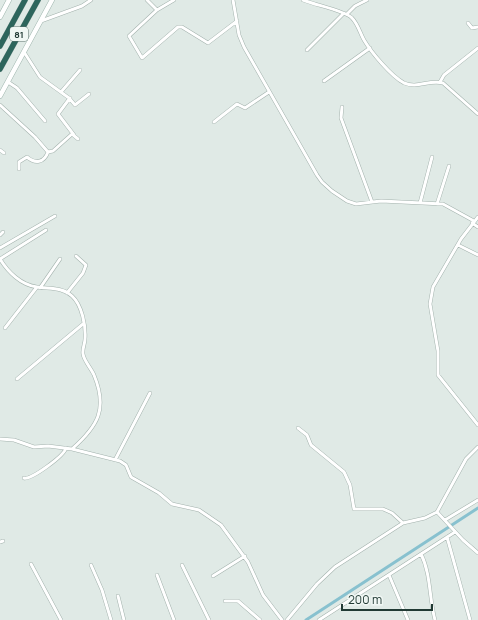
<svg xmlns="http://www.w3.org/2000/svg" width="478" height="620" viewBox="0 0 478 620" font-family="Manrope,sans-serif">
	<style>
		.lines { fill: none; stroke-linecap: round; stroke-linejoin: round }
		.canal { stroke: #88c1cf; stroke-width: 3 }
		.street-casing { stroke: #a3b2ad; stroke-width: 4 }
		.secondary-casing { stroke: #9fb6ae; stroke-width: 5.5 }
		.highway-casing { stroke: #bcc4c2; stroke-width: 6 }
		.street { stroke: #fff; stroke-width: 3 }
		.secondary { stroke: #fff; stroke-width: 4.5 }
		.highway { stroke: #2d655c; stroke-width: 5.5 }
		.labels { text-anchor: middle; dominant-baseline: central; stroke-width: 3; stroke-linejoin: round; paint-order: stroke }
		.shield { fill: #f0f7f4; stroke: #5f736e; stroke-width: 1 }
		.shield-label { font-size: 9px; font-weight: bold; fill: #213a34 }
	</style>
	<rect width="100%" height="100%" fill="#e0eae6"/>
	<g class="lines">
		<path class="canal" d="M306 620 478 508"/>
		<defs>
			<path id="street" d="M147 0 157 10 174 0
				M233 0 239 35 244 47 317 175 322 182 332 191 347 201 356 204 381 201 443 204 474 221
				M303 0C315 5 346 11 352 18 358 24 360 33 364 40 371 52 391 76 404 83 418 89 429 79 443 83L478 114
				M157 10 129 36 142 58 178 27H182L208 43 237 21
				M347 14 355 6 367 0
				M41 21 82 6 91 0
				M468 23 472 28 478 27
				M307 50 344 13
				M24 52 40 77 69 98 75 105 89 94
				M324 81 370 48
				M8 82 17 88 45 121
				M440 82 444 75 478 48
				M61 92 80 70
				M70 98 58 114 74 135
				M0 105 35 137 48 152C44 163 35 164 27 157L19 162V169
				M342 107 341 118 372 202
				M214 122 237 104 245 108 269 92
				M0 150 4 153
				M48 152 53 151 72 134 78 139
				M420 203 432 157
				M437 204 449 166
				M478 217 461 239 433 287 430 304 438 351V375L478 425
				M472 223 478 227
				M0 235 3 232
				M458 245 478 255
				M0 248 55 216
				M0 259C8 272 21 285 37 287 50 289 62 287 72 296 82 305 86 326 85 339 85 344 82 349 83 354 84 361 91 368 94 375 108 409 98 426 72 449
				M0 259 46 230
				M40 288 60 259
				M67 293 83 273 86 265 76 256
				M5 328 37 287
				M17 379 83 324
				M298 428 307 435 311 445 344 472 350 485 354 509H383L392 513 403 523
				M0 439 14 440 34 447 48 446 72 449 120 461 126 465 131 477 159 493 172 504 199 510 221 525 248 562 263 595 282 620
				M115 460 150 393
				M24 478C31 480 64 456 66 448
				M437 512 463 540 478 553
				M445 520 478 500
				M447 537 470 620
				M0 542 3 541
				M421 554C431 574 429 598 435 620
				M31 564 61 620
				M91 565 102 590 111 620
				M182 565 209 620
				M157 575 174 620
				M389 575 408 620
				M213 576 245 556
				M118 596 124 620
				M225 601H238L260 620
				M287 620 317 584 335 567 403 523 425 518 437 512 466 459 478 447
				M319 620 455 532"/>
			<path id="secondary" d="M0 17 9 0
				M0 96 52 0"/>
			<path id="highway" d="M0 46 25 0
				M0 69 38 0"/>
		</defs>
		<use href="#street" class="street-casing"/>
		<use href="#secondary" class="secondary-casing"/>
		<use href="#highway" class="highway-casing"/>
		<use href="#street" class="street"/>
		<use href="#secondary" class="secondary"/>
		<use href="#highway" class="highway"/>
	</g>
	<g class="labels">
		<rect class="shield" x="10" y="27" width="18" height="14" rx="3"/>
		<g class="shield-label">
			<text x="19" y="34">81</text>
		</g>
	</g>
	<path d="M342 604v6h90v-6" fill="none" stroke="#213a34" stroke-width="2"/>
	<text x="348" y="604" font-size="12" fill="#213a34" stroke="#f0f7f4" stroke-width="3" paint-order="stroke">200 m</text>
</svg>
